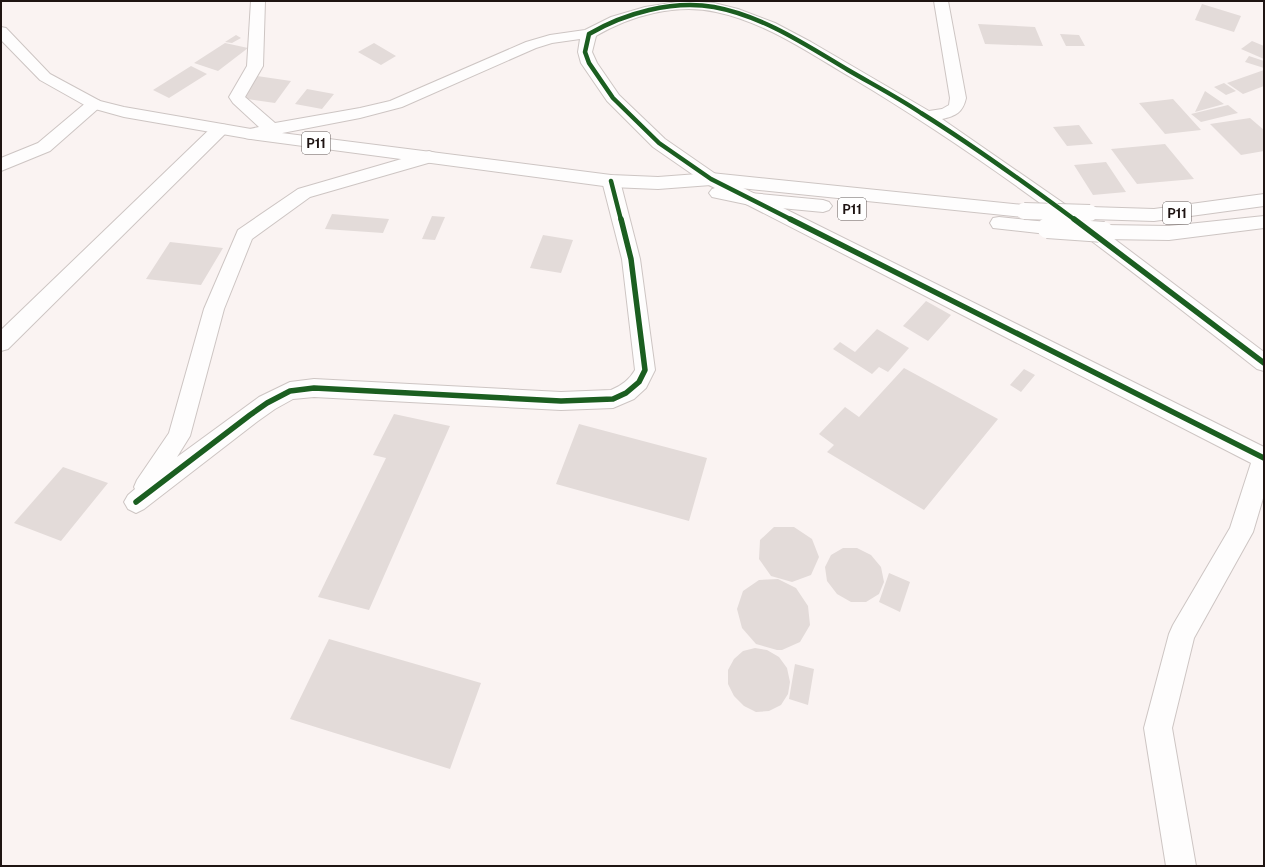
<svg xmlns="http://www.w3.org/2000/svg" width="1265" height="867" viewBox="0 0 1265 867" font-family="'Public Sans',sans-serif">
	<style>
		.building { fill: #e3dbd9 }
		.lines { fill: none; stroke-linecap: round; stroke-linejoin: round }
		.minor-casing { stroke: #cdc5c3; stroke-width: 2 }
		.primary-casing { stroke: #cdc5c3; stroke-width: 2 }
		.minor { fill: #fefdfd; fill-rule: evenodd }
		.primary { fill: #fefdfd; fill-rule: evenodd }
		.primary-bridge-far1-casing { stroke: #cdc5c3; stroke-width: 18; stroke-linecap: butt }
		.primary-bridge-casing { stroke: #cdc5c3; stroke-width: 22; stroke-linecap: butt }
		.primary-bridge-far1 { stroke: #fefdfd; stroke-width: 16 }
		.primary-bridge { stroke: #fefdfd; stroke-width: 20 }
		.cycleway-far1-casing { stroke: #fff; stroke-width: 6 }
		.cycleway-casing { stroke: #fff; stroke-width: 8 }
		.cycleway-far1 { stroke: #1b5e20; stroke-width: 4.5 }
		.cycleway { stroke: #1b5e20; stroke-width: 5.5 }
		.labels { text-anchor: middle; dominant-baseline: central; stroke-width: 3; stroke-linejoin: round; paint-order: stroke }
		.shield { fill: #fff; stroke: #625a59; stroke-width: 1 }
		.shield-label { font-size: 13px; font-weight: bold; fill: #1e1412 }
	</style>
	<rect width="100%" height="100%" fill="#faf3f2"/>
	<path class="building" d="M1202 4 1241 16 1234 32 1195 20Z
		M978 24 1035 27 1043 46 985 44Z
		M1060 34 1079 35 1085 46H1066Z
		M236 35 241 38 232 43 225 42Z
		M1252 41 1264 46V59L1241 49Z
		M225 43 248 48 218 71 194 63Z
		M374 43 396 56 381 65 358 52Z
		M1249 56 1264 61V68L1245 62Z
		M191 66 207 74 169 98 153 90Z
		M1264 70V86L1243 94 1227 83Z
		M257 76 291 81 275 103 240 98Z
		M1224 83 1236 91 1226 95 1214 87Z
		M307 89 334 94 322 109 295 104Z
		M1205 91 1224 104 1195 112Z
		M1173 99 1201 130 1165 134 1139 103Z
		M1228 105 1238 113 1201 122 1191 114Z
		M1250 118 1264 130V151L1241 155 1210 124Z
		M1079 125 1093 144 1067 146 1053 127Z
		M1165 144 1194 179 1137 184 1111 149Z
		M1106 162 1126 192 1093 195 1074 165Z
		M332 214 389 219 383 233 325 229Z
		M432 216 445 217 435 240 422 239Z
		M543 235 573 240 561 273 530 268Z
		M170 242 223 248 201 285 146 279Z
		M926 301 951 315 928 341 903 326Z
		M877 329 909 348 888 372 879 367 872 374 833 349 840 342 855 352Z
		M904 368 998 419 924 510 827 452 834 445 819 434 845 407 859 417Z
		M1024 369 1035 375 1021 392 1010 385Z
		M394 414 450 426 369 610 318 597 386 458 373 455Z
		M579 424 707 458 689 521 556 484Z
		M63 467 108 483 61 541 14 523Z
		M774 527H794L812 539 819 557 811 575 792 582 771 576 759 559 760 540Z
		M843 548H857L871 555 881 567 884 582 879 594 866 602H851L837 594 827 581 825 567 831 555Z
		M889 573 910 582 900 612 879 602Z
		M778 579 796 588 808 606 810 625 800 642 782 650H777L756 644 742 628 737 609 743 591 759 580Z
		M329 639 481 683 450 769 290 719Z
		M755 648 767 650 779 657 787 668 790 682 788 694 781 705 769 711 756 712 744 706 734 696 728 684V670L734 659 743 651Z
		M795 664 814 669 808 705 789 699Z"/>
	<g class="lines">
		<defs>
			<path id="minor" d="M251 1H265L263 66 245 97 275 123 360 108 390 101 526 42 550 35 585 30 611 17 645 7 684 1 714 3 738 9 775 23 811 42 929 111 942 109 949 105 950 98 934 1H948L966 98C963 112 956 116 942 119L1105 232 1264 352V371L1257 369C1126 266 995 163 852 78 809 53 765 22 716 12 676 3 630 16 596 36L592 52 597 63 619 95 665 139 717 175 1264 447V495L1253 532 1194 638 1172 728 1196 866H1166L1144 728 1169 634 1173 625 1230 528 1251 463 705 183 653 147 607 101 581 63 578 52 580 39 552 43 536 48 402 107 360 118 251 139 245 138 243 134 245 130 259 127 233 103 229 97 247 66Z
				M94 99 100 101 102 104 100 107 50 151 1 171V158L38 143 88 101Z
				M220 124 226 125 228 129 226 133 8 349 1 351V330L214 125Z
				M429 151 435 153 437 157 435 161 310 197 252 239 224 309 190 436 177 457 259 397 290 382 314 379 561 392 611 390C621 386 630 379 635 370L622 259 602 181 605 177 611 175 617 177 620 181 640 259 655 370 646 388 634 399 613 408 561 410 314 397 293 399 275 409 258 421 144 509 136 513 128 509 124 502 128 495 135 489 134 487 137 480 169 433 204 309 238 230 298 189Z"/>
			<path id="primary" d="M1 27 6 28 50 74 100 101 124 107 251 129 611 175 658 177 711 173 1024 205 1030 207 1033 211 1030 215 1024 217 711 185 658 189 611 187 251 139 124 117 88 107 40 80 1 40Z
				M718 187 750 193 823 200 829 202 832 206 829 210 823 212 750 205 712 197 709 193 712 189Z
				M1264 194V206L1154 221 1090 219 1084 217 1081 213 1084 209 1090 207 1154 209Z
				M1264 216V228L1169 240 1104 239 1098 237 1095 232 1098 227 1104 225 1169 226Z
				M999 217 1047 222 1053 223 1056 228 1053 233 1047 234 993 228 990 223 993 218Z"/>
		</defs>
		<use href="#minor" class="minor-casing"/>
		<use href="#primary" class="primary-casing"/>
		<use href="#minor" class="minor"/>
		<use href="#primary" class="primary"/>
		<defs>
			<path id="primary-bridge-far1" d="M1024 211 1090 213"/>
			<path id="primary-bridge" d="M1047 228 1104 232"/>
		</defs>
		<use href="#primary-bridge-far1" class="primary-bridge-far1-casing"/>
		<use href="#primary-bridge" class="primary-bridge-casing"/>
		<use href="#primary-bridge-far1" class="primary-bridge-far1"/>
		<use href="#primary-bridge" class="primary-bridge"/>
		<defs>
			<path id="cycleway-far1" d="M611 181 621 220
				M792 220 711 179 659 143 613 98 589 63 585 52 589 34C625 13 672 0 714 7 763 16 806 45 848 70 872 84 897 97 921 113 974 146 1025 183 1075 220"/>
			<path id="cycleway" d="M790 219 1264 458
				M1074 219 1264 363
				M136 502 250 415 267 403 290 391 314 388 561 401 613 399 626 393 639 382 645 370 631 259 621 219"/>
		</defs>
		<use href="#cycleway-far1" class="cycleway-far1-casing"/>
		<use href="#cycleway" class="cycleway-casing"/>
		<use href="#cycleway-far1" class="cycleway-far1"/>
		<use href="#cycleway" class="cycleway"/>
	</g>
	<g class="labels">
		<g class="shield">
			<rect x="302" y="132" width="28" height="22" rx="3"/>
			<rect x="838" y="198" width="28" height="22" rx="3"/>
			<rect x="1163" y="202" width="28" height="22" rx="3"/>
		</g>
		<g class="shield-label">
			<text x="316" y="143">P11</text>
			<text x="852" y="209">P11</text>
			<text x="1177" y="213">P11</text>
		</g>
	</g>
	<rect width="1265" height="867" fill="none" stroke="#1e1412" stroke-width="4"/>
</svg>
